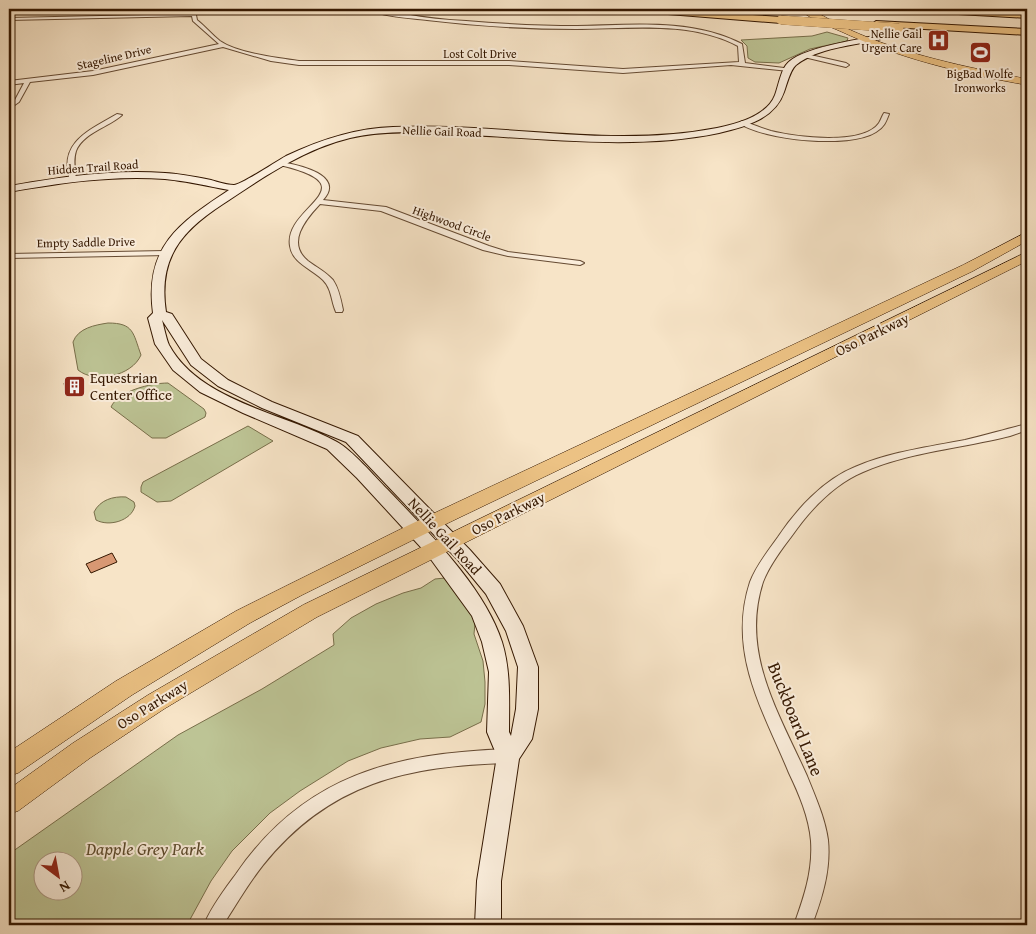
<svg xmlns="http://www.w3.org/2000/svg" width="1036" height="934" viewBox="0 0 1036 934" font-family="'Gentium Book Plus',serif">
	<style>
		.green { fill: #bdc495; stroke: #786e4a; fill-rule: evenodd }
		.building { fill: #d89873; stroke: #341700 }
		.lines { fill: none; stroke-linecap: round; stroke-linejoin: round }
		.street-casing { stroke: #654a32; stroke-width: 2 }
		.secondary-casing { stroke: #341700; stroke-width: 2 }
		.primary-casing { stroke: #341700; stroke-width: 1 }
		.highway-casing { stroke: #341700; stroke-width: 2 }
		.street { fill: #faeddb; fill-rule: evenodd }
		.secondary { fill: #faeddb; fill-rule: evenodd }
		.primary { fill: #ecc284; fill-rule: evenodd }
		.highway { fill: #ecc284; fill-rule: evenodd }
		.highway-bridge-casing { stroke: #341700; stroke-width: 9; stroke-linecap: butt }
		.highway-bridge { stroke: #ecc284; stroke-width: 9 }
		.labels { text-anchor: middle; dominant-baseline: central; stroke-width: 4; stroke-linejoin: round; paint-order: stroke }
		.far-poi-label { font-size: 12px; fill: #341700; stroke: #faeddb; text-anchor: end }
		.far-street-label { font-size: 12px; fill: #341700; stroke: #faeddb }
		.street-label { font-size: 15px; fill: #341700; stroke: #faeddb }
		.poi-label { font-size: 15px; fill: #341700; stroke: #faeddb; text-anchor: start }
		.near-street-label { font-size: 18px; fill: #341700; stroke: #faeddb }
		.near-park-label { font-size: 18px; font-style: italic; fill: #5d4b2d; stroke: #faeddb }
	</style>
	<rect width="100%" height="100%" fill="#f7e4c7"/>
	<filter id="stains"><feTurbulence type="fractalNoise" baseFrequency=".004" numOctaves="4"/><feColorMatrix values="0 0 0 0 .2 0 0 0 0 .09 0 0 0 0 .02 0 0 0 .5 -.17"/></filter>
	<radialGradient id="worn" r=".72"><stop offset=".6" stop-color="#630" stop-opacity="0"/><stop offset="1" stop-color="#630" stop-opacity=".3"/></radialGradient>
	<path class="green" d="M827 32 848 38 847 41 810 49 779 63 755 62 748 58 747 46 741 40 812 36Z
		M108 323C134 323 133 333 141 355 132 376 95 384 78 370L73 342C78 328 95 325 108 323Z
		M168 383 204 409 206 413 205 417 166 438H152L111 407C118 391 151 383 168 383Z
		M248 426 273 441 171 501 157 502 141 492V487L143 482Z
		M126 497 134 502 135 506C131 521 109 527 96 520L94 512C100 500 113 496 126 497Z
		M445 578 471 612 475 623 474 634 483 661 485 682V704L481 722 450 737 420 739 381 748 348 761 300 791 270 813 232 851 211 881 187 925H9V854L178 735 262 689 334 645 333 634 351 618 376 604 403 593 421 588 435 579ZM42 862H72V892H42Z"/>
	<path class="building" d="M82 379 84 389 66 394 64 383Z
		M112 553 117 562 91 573 86 564Z"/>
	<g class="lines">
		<defs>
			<path id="street" d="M199 9H203L196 15 197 20C205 26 212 35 220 41 237 53 278 58 299 61H509L623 69 739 62 738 46C689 20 629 29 576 29 527 29 476 26 427 20 409 18 384 17 368 9 380 8 393 12 405 14 425 18 446 20 466 21 503 24 540 26 577 26 631 25 692 18 742 44L745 63 792 69 789 71 731 65 623 73 509 65H299L271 61 223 47 93 75 30 82 19 102 9 109V104L15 100 24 83 9 85V81L93 71 219 44 193 21 192 16 9 20V18L193 14Z
				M806 54 846 63 849 65 846 67 804 57Z
				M884 113 889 114C886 122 884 127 876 132 850 149 763 140 739 123L742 121C752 124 761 128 771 131 795 137 863 146 879 123 881 120 882 116 884 113Z
				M117 114 122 115C109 127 83 133 76 151 73 160 75 170 76 179L70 180C58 142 90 130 117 114Z
				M282 162C298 165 346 175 323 200L386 207 489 246 508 252 580 261 584 263 580 265 508 256 483 250 381 211 320 204C305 220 286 243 308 261 316 267 326 272 333 280 339 289 341 300 343 310L342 312H336C331 301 332 289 323 280 312 269 292 263 290 246 283 206 372 187 280 165V163Z
				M165 251H168V255L9 258V254Z
				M1027 424V430L1010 436C962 448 909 452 863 472 834 484 809 511 791 537 781 550 769 566 763 582 740 653 779 713 807 776 815 796 825 818 828 840 831 870 822 898 812 925H794C804 897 813 871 811 841 809 817 799 794 789 773 763 710 727 653 750 582 756 566 768 551 778 537 796 510 823 480 855 467 889 452 928 447 965 440 986 435 1006 429 1027 424Z
				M508 749 513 751 516 756 513 761 508 763C407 766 330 782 263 865 248 884 236 905 223 925H204C211 907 225 889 236 874 304 775 394 753 508 749Z"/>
			<path id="secondary" d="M878 35H881V39C853 46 819 47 796 65 790 70 787 84 784 92 775 119 745 127 719 133 638 150 551 139 469 135 429 133 389 129 350 138 304 149 262 178 223 204 180 232 158 259 166 312L172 314 201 359 228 380 272 402 358 436 470 550 500 584 523 626 538 667V709L532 739 519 759 501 881V925H475L477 881 497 756 487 732 489 672 482 642 472 616 427 554 357 478 327 449 243 413 200 392 173 370 155 344 148 318 153 313C144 247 179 223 229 190 208 186 186 181 165 179 113 175 60 183 9 192V186C60 177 113 169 165 173 181 174 196 177 211 180 218 182 227 185 234 185 241 185 277 161 286 156 320 140 355 128 393 127 501 122 609 149 717 128 737 124 767 116 775 95 778 87 781 71 786 65 798 48 858 40 878 35ZM162 320 191 365 218 386 262 408 346 442 458 560 486 594 506 631 518 667 516 709 511 736 509 732C509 701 511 671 502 642 484 586 427 531 387 489 374 476 352 450 337 442 285 413 200 402 169 345 166 338 164 327 162 320Z"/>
			<path id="primary" d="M799 9C815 8 833 23 848 29 905 55 966 67 1027 79V85C964 74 898 58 840 31 826 25 810 19 799 9Z
				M1027 232V241L973 271 423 535 302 595 250 623 132 695 18 773 9 776V752L116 681 236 611 288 585 409 525 963 265Z
				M1027 252V261L317 617 164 709 90 758 18 811 9 814V789L73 743 148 695 303 605Z"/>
			<path id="highway" d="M627 9H661L781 17 785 20 781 23 631 11Z
				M825 9C838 8 894 6 902 12L898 14 829 11Z
				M903 9H945L1027 13V18L907 11Z
				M876 21 1027 29V35L873 26 872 24Z"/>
		</defs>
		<use href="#street" class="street-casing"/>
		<use href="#secondary" class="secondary-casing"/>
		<use href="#primary" class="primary-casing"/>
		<use href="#highway" class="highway-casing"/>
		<use href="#street" class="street"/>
		<use href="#secondary" class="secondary"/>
		<use href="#primary" class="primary"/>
		<use href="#highway" class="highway"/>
		<defs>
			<path id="highway-bridge" d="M781 20 899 28"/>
		</defs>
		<use href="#highway-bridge" class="highway-bridge-casing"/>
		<use href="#highway-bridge" class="highway-bridge"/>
	</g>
	<defs>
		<symbol id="hospital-square" viewBox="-11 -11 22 22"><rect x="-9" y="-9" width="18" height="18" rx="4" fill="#8f2418" stroke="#faeddb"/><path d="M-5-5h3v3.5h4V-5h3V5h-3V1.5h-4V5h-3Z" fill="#fff"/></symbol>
		<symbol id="stadium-square" viewBox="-11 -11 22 22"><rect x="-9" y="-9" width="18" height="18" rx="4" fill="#8f2418" stroke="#faeddb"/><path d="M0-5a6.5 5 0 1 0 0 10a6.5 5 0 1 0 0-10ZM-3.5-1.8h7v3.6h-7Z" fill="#fff"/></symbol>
		<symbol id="building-square" viewBox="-11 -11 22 22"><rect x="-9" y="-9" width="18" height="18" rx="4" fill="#8f2418" stroke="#faeddb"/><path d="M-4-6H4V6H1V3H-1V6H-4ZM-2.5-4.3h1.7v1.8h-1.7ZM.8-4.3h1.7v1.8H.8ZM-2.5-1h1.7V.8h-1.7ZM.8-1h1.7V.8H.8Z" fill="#fff"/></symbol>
	</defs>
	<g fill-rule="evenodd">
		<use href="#hospital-square" x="926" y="28" width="25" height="25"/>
		<use href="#stadium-square" x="968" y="40" width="25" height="25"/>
		<use href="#building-square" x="62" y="374" width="25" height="25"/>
	</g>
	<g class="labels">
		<g class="far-poi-label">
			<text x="922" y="33">Nellie Gail<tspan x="922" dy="14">Urgent Care</tspan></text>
			<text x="980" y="73" text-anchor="middle">BigBad Wolfe<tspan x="980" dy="14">Ironworks</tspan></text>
		</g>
		<g class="far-street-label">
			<text x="480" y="53">Lost Colt Drive</text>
			<text transform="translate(114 57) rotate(-13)">Stageline Drive</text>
			<text transform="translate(442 131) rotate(2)">Nellie Gail Road</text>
			<text transform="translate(93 167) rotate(-4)">Hidden Trail Road</text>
			<text transform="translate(452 223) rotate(20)">Highwood Circle</text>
			<text transform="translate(86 242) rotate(-1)">Empty Saddle Drive</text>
		</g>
		<g class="street-label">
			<text transform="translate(872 334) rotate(-26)">Oso Parkway</text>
			<text transform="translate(508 513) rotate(-26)">Oso Parkway</text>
			<text transform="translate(445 536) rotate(47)">Nellie Gail Road</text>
			<text transform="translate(152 704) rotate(-32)">Oso Parkway</text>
		</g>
		<g class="poi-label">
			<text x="90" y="377">Equestrian<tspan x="90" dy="17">Center Office</tspan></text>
		</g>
		<g class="near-street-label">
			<text transform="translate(796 719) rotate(68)">Buckboard Lane</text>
		</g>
		<g class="near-park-label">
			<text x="145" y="848">Dapple Grey Park</text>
		</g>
	</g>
	<rect width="1036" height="934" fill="none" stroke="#f7e4c7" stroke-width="30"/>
	<rect x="10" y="10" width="1016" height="914" fill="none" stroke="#341700" stroke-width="2.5"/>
	<rect x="15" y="15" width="1006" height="904" fill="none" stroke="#341700"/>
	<g transform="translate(58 876) rotate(148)"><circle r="24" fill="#faeddb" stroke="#ab9783"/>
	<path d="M0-4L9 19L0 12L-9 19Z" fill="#8f2418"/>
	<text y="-8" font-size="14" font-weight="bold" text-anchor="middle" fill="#341700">N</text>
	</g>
	<rect width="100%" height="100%" filter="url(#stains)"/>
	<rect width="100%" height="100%" fill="url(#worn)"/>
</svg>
